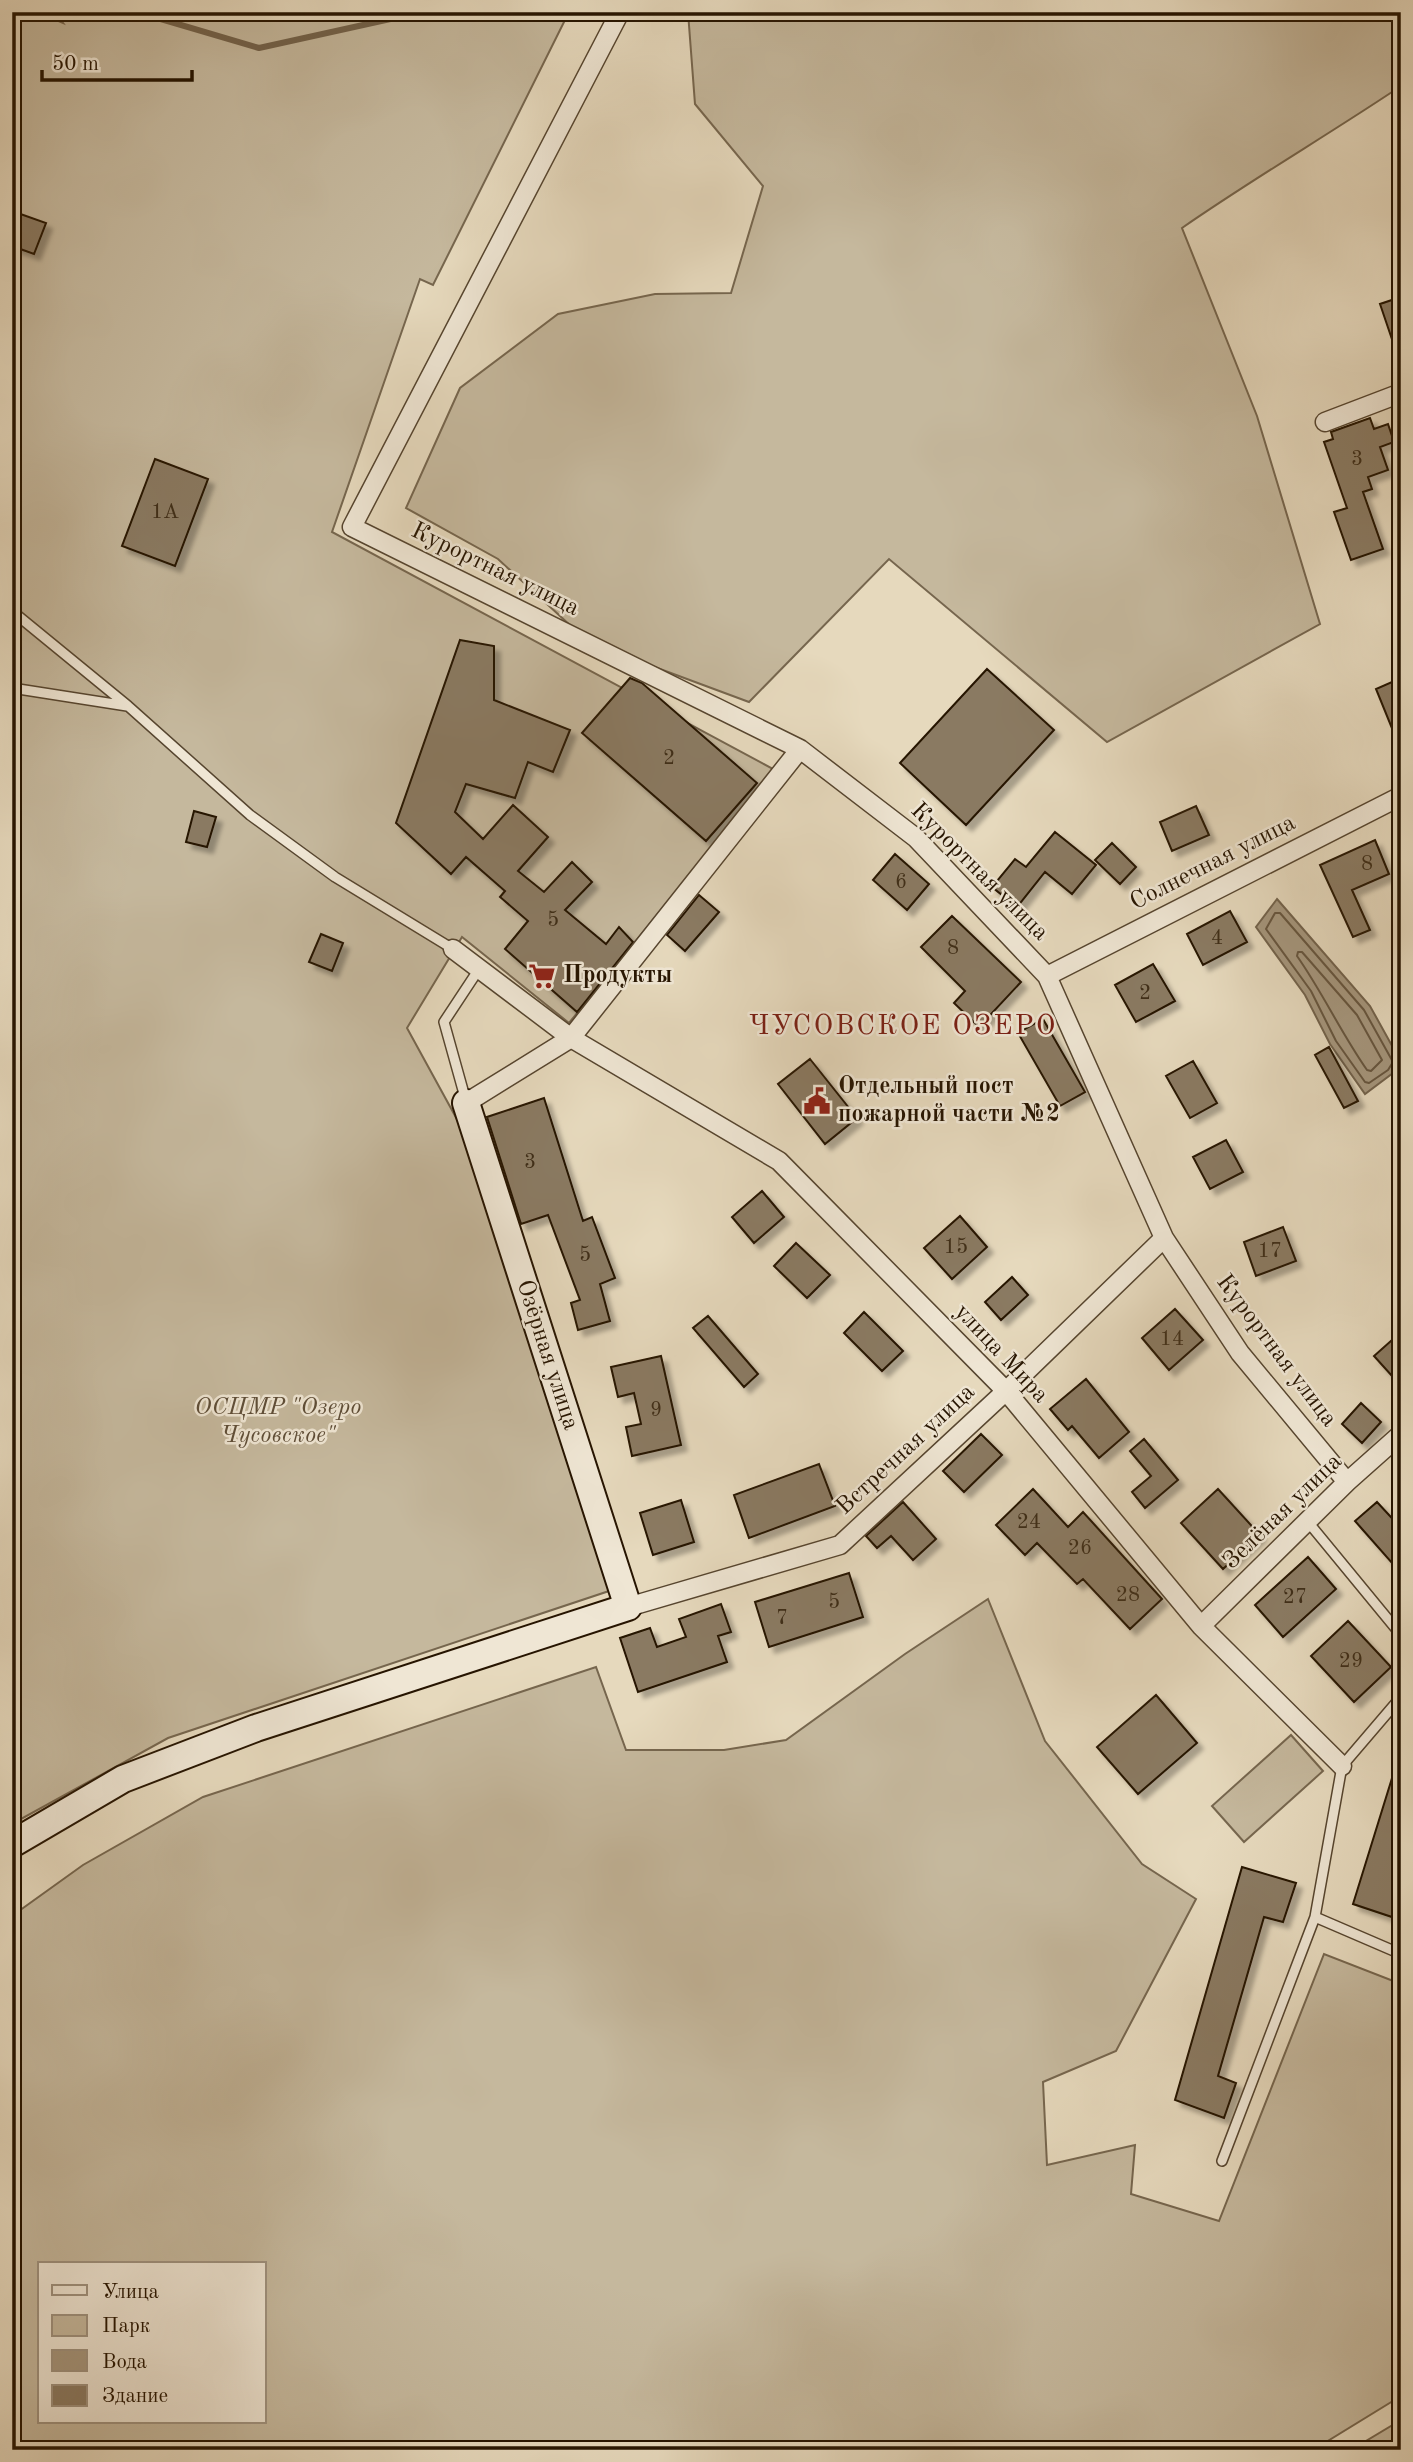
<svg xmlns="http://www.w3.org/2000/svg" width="1413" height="2462" viewBox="0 0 1413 2462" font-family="'Old Standard TT',serif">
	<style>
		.green { fill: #c5b89d; stroke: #76664e; stroke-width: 2; fill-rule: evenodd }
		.water { fill: #a5967d; stroke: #72624b; stroke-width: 2 }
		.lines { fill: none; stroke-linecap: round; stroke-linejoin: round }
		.shore { stroke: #66553e; stroke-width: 2 }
		.stream { stroke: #72624b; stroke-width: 6 }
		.building { fill: #8a7a62; stroke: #261400; stroke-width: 2; filter: url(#shadow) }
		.lane-casing { stroke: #56452f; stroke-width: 12 }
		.street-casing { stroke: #56452f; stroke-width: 21 }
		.secondary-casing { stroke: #261400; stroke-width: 30 }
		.lane { stroke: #efe6d4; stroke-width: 9 }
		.street { stroke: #efe6d4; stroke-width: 18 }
		.secondary { stroke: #efe6d4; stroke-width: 26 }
		.labels { text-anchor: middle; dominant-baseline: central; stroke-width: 5; stroke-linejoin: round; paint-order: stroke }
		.number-label { font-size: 21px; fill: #3f2e18 }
		.street-label { font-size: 24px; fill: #261400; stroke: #efe6d4 }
		.poi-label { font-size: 24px; font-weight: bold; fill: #261400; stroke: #efe6d4; text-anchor: start }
		.park-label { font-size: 24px; font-style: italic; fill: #5e4d37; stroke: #efe6d4 }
		.quarter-label { font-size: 28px; letter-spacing: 2px; fill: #7a1f14; stroke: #efe6d4 }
	</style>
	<defs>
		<filter id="shadow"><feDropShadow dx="6" dy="6" stdDeviation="2" flood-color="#0004"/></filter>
	</defs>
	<rect width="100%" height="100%" fill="#e6d9bd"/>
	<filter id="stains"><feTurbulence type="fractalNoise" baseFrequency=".00286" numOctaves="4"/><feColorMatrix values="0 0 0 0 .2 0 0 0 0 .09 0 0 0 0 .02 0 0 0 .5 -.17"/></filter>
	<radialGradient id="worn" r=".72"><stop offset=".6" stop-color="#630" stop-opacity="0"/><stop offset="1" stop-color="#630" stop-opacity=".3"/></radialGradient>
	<path class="green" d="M12 12H37L63 23 55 12H569L433 285 420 279 332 532 775 770 569 1023 462 937 407 1028 459 1123 612 1590 168 1738 12 1824Z
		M688 12H1401V86C1328 135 1254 178 1182 228L1257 416 1320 624 1107 742 889 559 749 702 652 666 597 650 498 559 406 508 460 388 558 314 655 294 731 293 763 186 695 104Z
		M988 1599 1045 1741 1142 1864 1196 1899 1116 2051 1043 2082 1047 2165 1135 2145 1131 2194 1219 2221 1324 1954 1401 1984V2396L1313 2450H12V1916L83 1865 203 1797 596 1667 626 1750H724L786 1740 905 1654ZM40 2264H264V2422H40Z
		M1291 1735 1323 1771 1244 1842 1212 1806Z
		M1401 2420V2450H1351Z"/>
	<path class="water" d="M1277 899 1370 1006 1401 1062V1067L1365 1094 1330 1044 1305 995 1256 927Z"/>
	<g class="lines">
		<path class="shore" d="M1275 913H1280L1364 1010 1393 1062 1388 1070 1369 1083 1365 1082 1336 1041 1311 991 1266 929Z
			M1298 952H1302L1357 1015 1382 1060 1371 1071 1367 1070C1341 1033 1323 993 1297 956Z"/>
		<path class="stream" d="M137 12 259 48 422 12"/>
	</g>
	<path class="building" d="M12 211 46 223 34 254 12 246Z
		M1401 297V356L1398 357 1380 304Z
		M1370 418 1374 429 1388 424 1394 442 1380 447 1388 470 1368 477 1372 489 1363 492 1383 549 1351 560 1334 512 1347 508 1324 442 1333 439 1331 432Z
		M155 459 208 479 175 566 122 546Z
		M460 640 494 646V700L570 730 553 772 528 762 515 798 466 784 455 812 483 839 513 805 548 837 518 871 544 892 572 862 592 882 565 910 606 944 619 927 633 942 577 1012 505 949 528 921 500 897 505 891 466 857 451 874 396 823Z
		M987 669 1054 730 966 825 900 763Z
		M630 678 642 683 757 783 706 841 582 733Z
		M1401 678V748H1400L1376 689Z
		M1196 806 1209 835 1172 851 1160 822Z
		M194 811 216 817 207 847 186 842Z
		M1055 832 1096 865 1072 894 1045 872 1017 907 992 887 1015 859 1026 867Z
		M1375 840 1389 874 1352 890 1370 930 1353 937 1320 865Z
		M1112 843 1136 867 1120 884 1095 860Z
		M895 854 929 884 907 910 873 880Z
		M699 895 719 912 685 951 667 935Z
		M1230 911 1247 942 1203 965 1187 934Z
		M952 916 1021 982 979 1027 954 1003 965 991 921 947Z
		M321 934 343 943 332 971 309 962Z
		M1153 964 1175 1001 1136 1022 1115 985Z
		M1043 1019 1085 1092 1060 1106 1018 1033Z
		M1329 1047 1358 1101 1344 1108 1315 1055Z
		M810 1059 857 1118 825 1144 778 1084Z
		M1193 1061 1217 1103 1190 1118 1166 1076Z
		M544 1098 583 1221 592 1217 615 1278 600 1284 610 1321 578 1330 571 1303 580 1300 548 1215 521 1224 487 1117Z
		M1226 1140 1243 1172 1210 1189 1193 1157Z
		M762 1191 784 1217 754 1243 732 1217Z
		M960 1216 987 1247 952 1279 924 1248Z
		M1283 1227 1296 1261 1256 1276 1244 1242Z
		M796 1243 830 1275 807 1298 774 1266Z
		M1012 1277 1028 1295 1001 1320 985 1302Z
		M1175 1309 1203 1340 1169 1370 1142 1338Z
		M864 1312 903 1351 882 1371 844 1333Z
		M708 1316 758 1374 744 1387 693 1328Z
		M1401 1332V1386L1374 1356Z
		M661 1356 681 1445 632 1456 626 1427 641 1424 634 1393 618 1397 611 1367Z
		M1086 1379 1129 1432 1099 1458 1072 1426 1068 1430 1050 1409Z
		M1361 1403 1381 1422 1362 1443 1342 1424Z
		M981 1434 1002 1455 964 1492 943 1471Z
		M1144 1439 1178 1480 1145 1508 1132 1492 1151 1476 1130 1451Z
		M819 1464 835 1506 749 1538 734 1495Z
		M1033 1489 1068 1527 1083 1512 1162 1599 1130 1629 1083 1579 1077 1584 1037 1543 1025 1555 996 1525Z
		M1218 1489 1260 1535 1223 1569 1181 1523Z
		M681 1500 694 1542 653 1555 640 1513Z
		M903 1502 936 1539 913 1560 891 1536 877 1548 866 1536Z
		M1377 1502 1401 1528V1556L1392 1563 1355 1521Z
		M1308 1557 1336 1589 1283 1637 1255 1605Z
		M849 1573 863 1617 769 1647 755 1602Z
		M721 1604 731 1632 718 1636 727 1662 638 1692 620 1638 650 1628 657 1647 686 1637 679 1619Z
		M1348 1621 1391 1667 1354 1702 1311 1656Z
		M1156 1695 1197 1743 1138 1794 1097 1747Z
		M1397 1762 1401 1763 1398 1919 1353 1904Z
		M1242 1867 1296 1883 1283 1922 1264 1917 1218 2076 1236 2083 1224 2118 1175 2100Z"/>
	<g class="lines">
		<defs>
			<path id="lane" d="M12 611 128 706 250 815 335 877 453 949
				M12 688 127 706
				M466 1101 444 1022 479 969
				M1308 1522 1401 1635
				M1315 1917 1401 1954
				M1222 2161 1315 1917 1342 1766 1401 1697"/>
			<path id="street" d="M620 12 352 527 800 749 916 838 1047 976 1164 1238 1240 1353 1347 1482
				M1325 422 1401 393
				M453 949 571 1038 779 1161 1006 1391 1201 1626 1342 1766
				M1047 976 1401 796
				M466 1103 571 1038 800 749
				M628 1607 840 1545 1006 1391 1164 1238
				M1201 1626 1347 1482 1401 1434"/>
			<path id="secondary" d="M12 1844 123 1779 256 1728 628 1607 466 1103"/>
		</defs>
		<use href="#lane" class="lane-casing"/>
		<use href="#street" class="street-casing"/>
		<use href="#secondary" class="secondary-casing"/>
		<use href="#lane" class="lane"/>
		<use href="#street" class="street"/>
		<use href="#secondary" class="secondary"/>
	</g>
	<defs>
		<symbol id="supermarket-bare" viewBox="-9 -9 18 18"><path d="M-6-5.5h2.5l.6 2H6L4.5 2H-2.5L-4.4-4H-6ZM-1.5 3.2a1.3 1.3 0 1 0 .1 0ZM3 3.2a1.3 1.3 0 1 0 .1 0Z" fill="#8f2418" stroke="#efe6d4" stroke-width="2.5" paint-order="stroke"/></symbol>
		<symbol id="civic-bare" viewBox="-9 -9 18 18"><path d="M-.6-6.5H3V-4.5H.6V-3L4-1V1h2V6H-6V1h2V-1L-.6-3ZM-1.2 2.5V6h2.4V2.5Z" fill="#8f2418" stroke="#efe6d4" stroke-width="2.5" paint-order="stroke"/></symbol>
	</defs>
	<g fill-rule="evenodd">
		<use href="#supermarket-bare" x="523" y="957" width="38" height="38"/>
		<use href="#civic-bare" x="798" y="1082" width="38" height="38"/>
	</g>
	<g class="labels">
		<g class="number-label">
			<text x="1357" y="459">3</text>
			<text x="165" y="512">1А</text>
			<text x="669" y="758">2</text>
			<text x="1367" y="864">8</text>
			<text x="901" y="882">6</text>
			<text x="553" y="920">5</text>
			<text x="1217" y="938">4</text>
			<text x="953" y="948">8</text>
			<text x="1145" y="993">2</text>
			<text x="530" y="1162">3</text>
			<text x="956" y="1247">15</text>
			<text x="1270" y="1251">17</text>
			<text x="585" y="1255">5</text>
			<text x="1172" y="1339">14</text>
			<text x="656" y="1410">9</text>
			<text x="1029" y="1522">24</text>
			<text x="1080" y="1548">26</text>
			<text x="1128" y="1595">28</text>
			<text x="1295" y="1597">27</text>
			<text x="834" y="1602">5</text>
			<text x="782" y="1618">7</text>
			<text x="1351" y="1661">29</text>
		</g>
		<g class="street-label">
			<text transform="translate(495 570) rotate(26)">Курортная улица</text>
			<text transform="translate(1213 863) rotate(-27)">Солнечная улица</text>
			<text transform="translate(979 872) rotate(45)">Курортная улица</text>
			<text transform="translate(1276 1351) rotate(53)">Курортная улица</text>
			<text transform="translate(1001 1354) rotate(47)">улица Мира</text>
			<text transform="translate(547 1355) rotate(72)">Озёрная улица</text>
			<text transform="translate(906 1450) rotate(-43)">Встречная улица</text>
			<text transform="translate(1283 1512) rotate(-44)">Зелёная улица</text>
		</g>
		<g class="poi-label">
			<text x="563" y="976">Продукты</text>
			<text x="838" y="1087">Отдельный пост<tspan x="838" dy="28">пожарной части №2</tspan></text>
		</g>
		<g class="park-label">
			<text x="278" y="1408">ОСЦМР "Озеро<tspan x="278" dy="28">Чусовское"</tspan></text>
		</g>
		<g class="quarter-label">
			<text x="903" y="1027">ЧУСОВСКОЕ ОЗЕРО</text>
		</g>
	</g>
	<rect width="1413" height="2462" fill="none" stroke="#e6d9bd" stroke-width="42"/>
	<rect x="14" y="14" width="1385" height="2434" fill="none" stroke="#261400" stroke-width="3.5"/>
	<rect x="21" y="21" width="1371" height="2420" fill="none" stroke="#261400" stroke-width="2"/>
	<rect x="38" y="2262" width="228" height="161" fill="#efe6d4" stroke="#9f927f" stroke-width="2"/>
	<rect x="52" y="2285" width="35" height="10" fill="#efe6d4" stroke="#9f927f" stroke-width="2"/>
	<text x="102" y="2298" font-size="21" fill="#261400">Улица</text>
	<rect x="52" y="2315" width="35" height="21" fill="#c5b89d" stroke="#9f927f" stroke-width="2"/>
	<text x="102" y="2332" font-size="21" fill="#261400">Парк</text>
	<rect x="52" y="2350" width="35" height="21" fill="#a5967d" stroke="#9f927f" stroke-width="2"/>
	<text x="102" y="2368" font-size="21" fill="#261400">Вода</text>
	<rect x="52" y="2385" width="35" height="21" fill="#8a7a62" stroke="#9f927f" stroke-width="2"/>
	<text x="102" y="2402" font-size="21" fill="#261400">Здание</text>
	<path d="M42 70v10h150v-10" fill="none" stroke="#261400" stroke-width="3.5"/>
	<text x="52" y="70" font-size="21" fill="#261400" stroke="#efe6d4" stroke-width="5" paint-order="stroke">50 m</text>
	<rect width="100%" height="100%" filter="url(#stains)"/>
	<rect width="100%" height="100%" fill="url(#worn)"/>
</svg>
